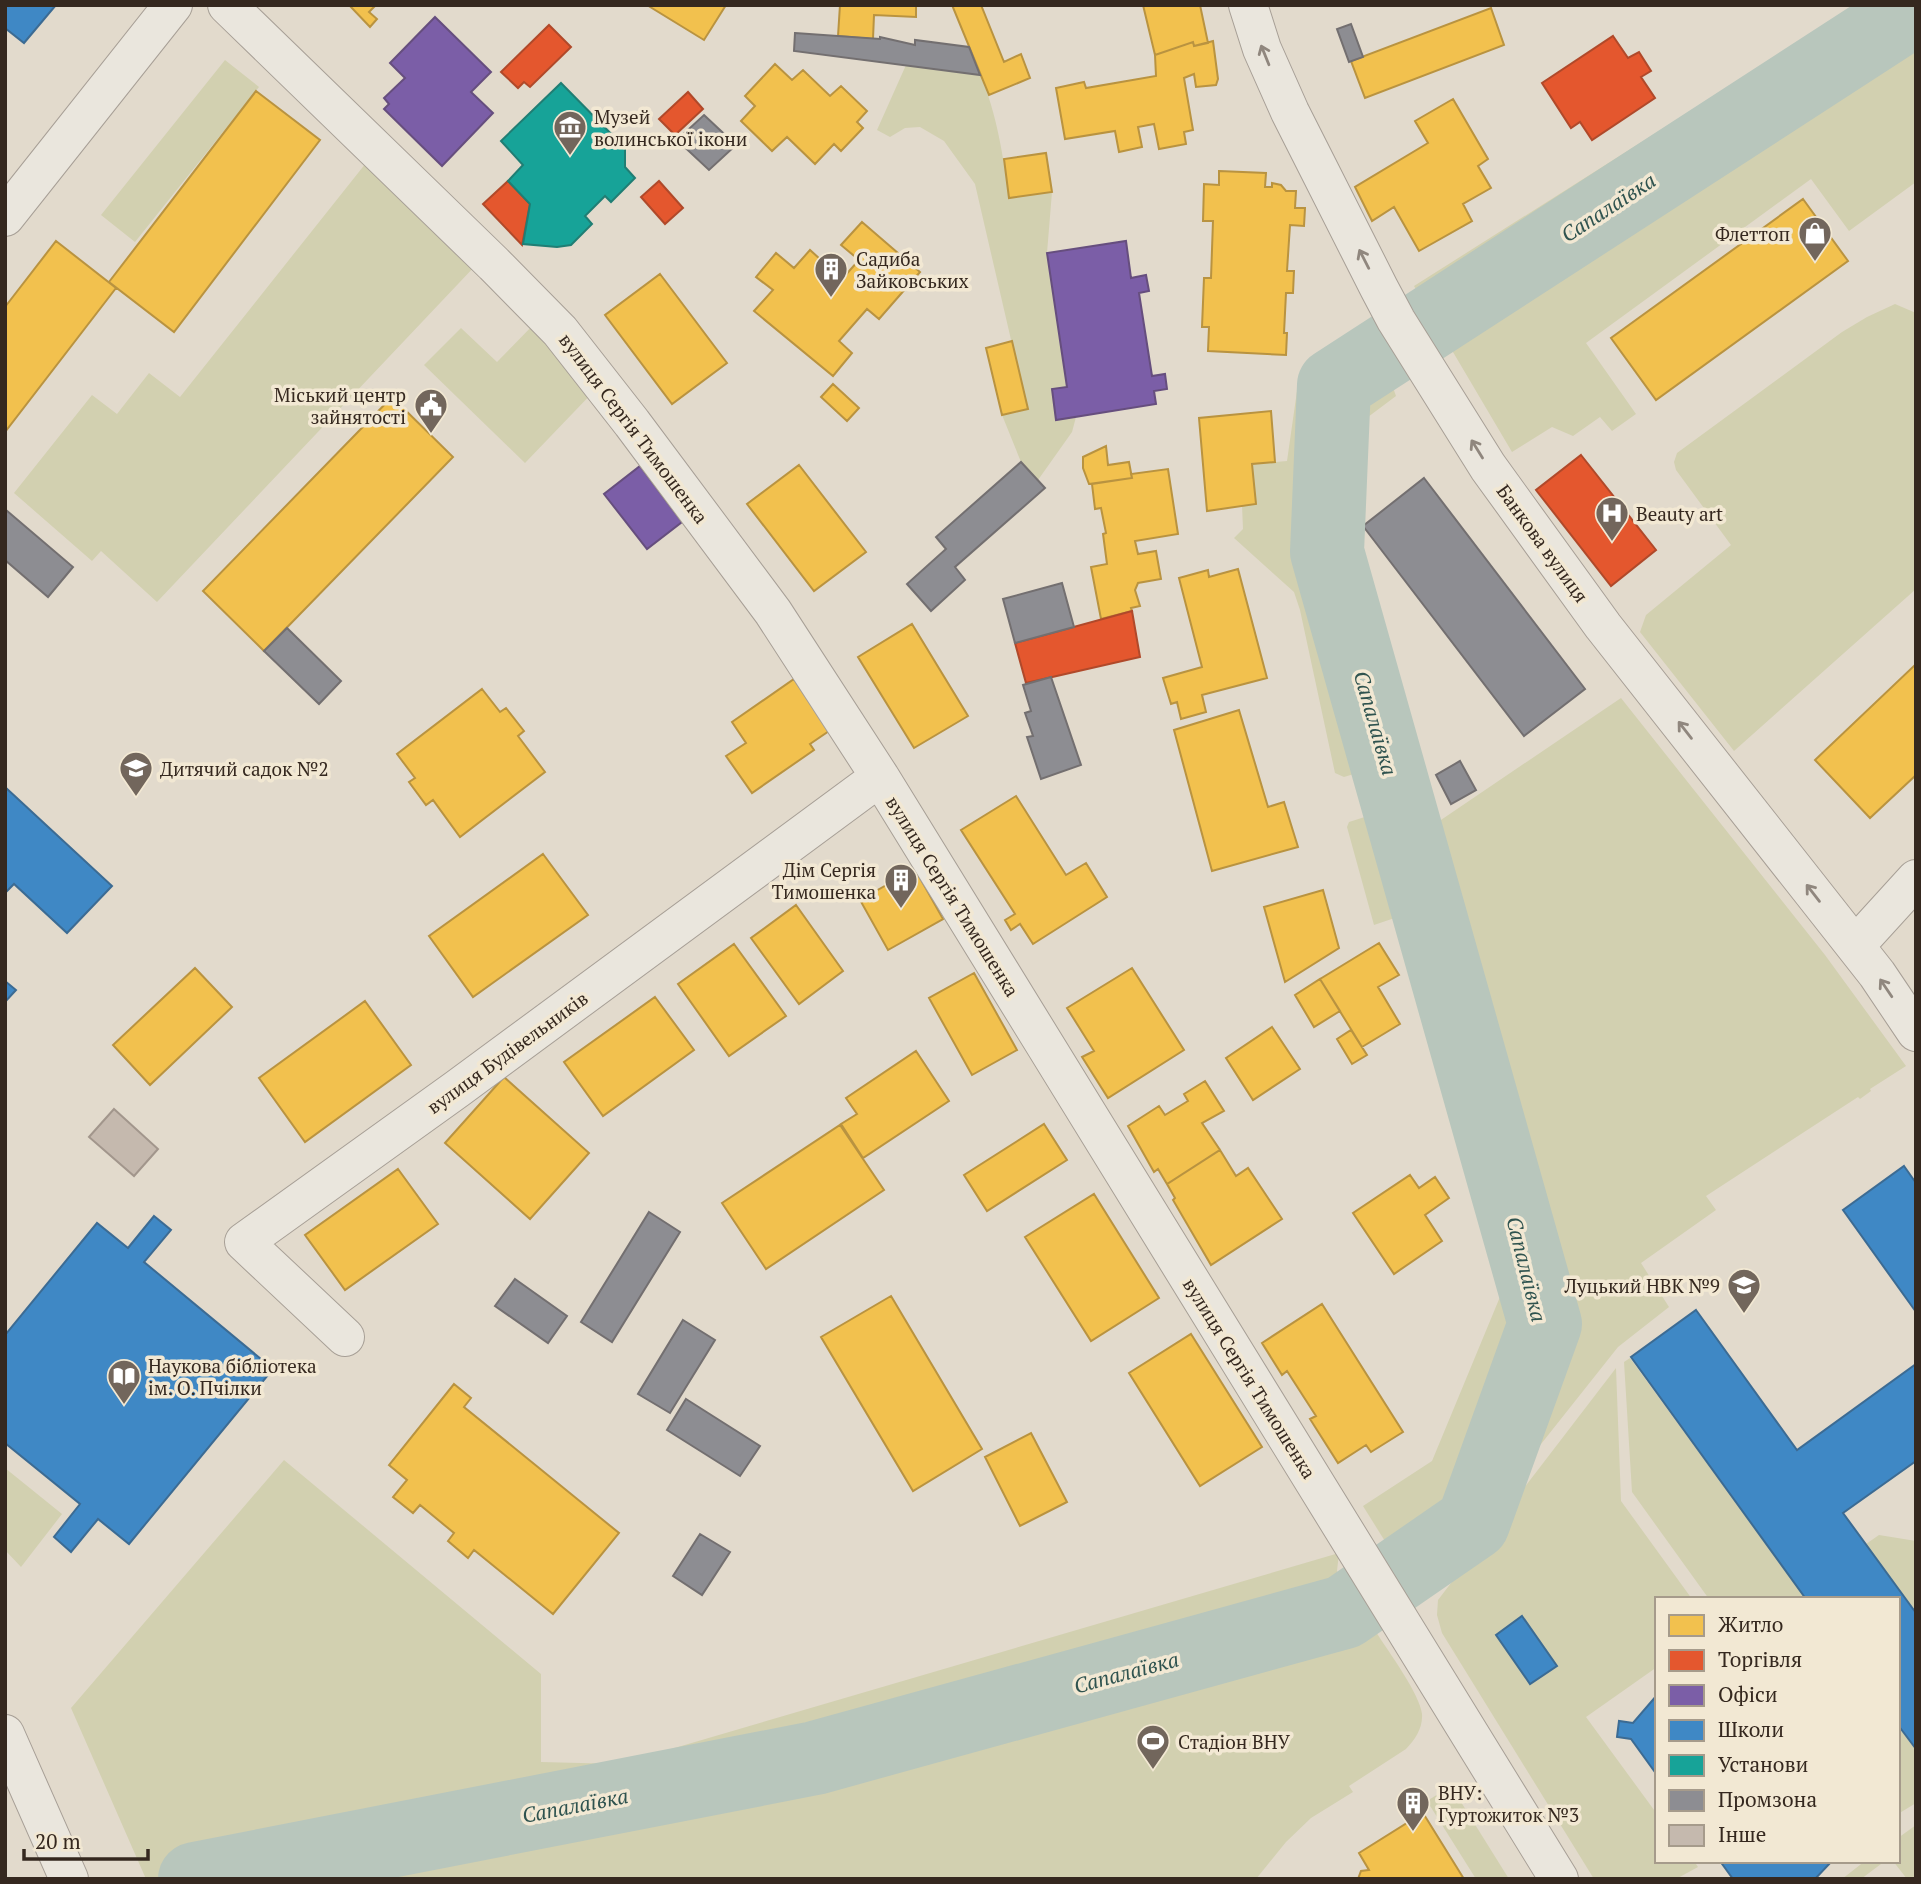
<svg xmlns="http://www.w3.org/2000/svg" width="1921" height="1884" viewBox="0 0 1921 1884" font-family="'PT Serif',serif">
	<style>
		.green { fill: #d2d0b0; fill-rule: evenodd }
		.homes { fill: #f2c14e; stroke: #b99340; stroke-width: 2 }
		.shops { fill: #e4572e; stroke: #b0492a; stroke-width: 2 }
		.offices { fill: #7b5ea7; stroke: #664e7e; stroke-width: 2 }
		.schools { fill: #3f88c5; stroke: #3c6b93; stroke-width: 2 }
		.public { fill: #17a398; stroke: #207e74; stroke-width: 2 }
		.industry { fill: #8d8d92; stroke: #736f70; stroke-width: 2 }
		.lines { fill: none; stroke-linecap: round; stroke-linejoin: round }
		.river { stroke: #b8c6bc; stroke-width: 74 }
		.building { fill: #c5b9ae; stroke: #a2968c; stroke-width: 2 }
		.minor-casing { stroke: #a79f96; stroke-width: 40 }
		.minor { stroke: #eae6dd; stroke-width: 38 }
		.oneway { stroke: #90877e }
		.labels { text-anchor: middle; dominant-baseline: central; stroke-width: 7; stroke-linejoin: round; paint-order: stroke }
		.poi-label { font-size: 19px; fill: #35281f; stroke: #f2e8d3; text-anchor: start }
		.street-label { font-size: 19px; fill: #35281f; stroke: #f2e8d3 }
		.water-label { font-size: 21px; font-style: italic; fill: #2f534f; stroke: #f2e8d3 }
	</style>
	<rect width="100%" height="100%" fill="#e2dacc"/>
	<path class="green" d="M1858 5H1916V182L1849 231 1811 179 1586 343 1636 414 1612 431 1600 417 1573 436 1552 427 1512 452 1414 286Z
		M225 60 259 87 135 242 101 215Z
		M906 65 980 75C997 113 1003 156 1009 197L1052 192 1047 253 1067 387 1052 390 1056 420 1076 417 1072 432 1038 480 1021 462 1002 415 1027 409 975 184 944 141 920 127 905 128 890 137 877 130Z
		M366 163 476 265 157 602 101 551 92 561 14 493 92 395 117 414 149 373 180 397Z
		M1895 304 1916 313V589L1734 751 1640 632 1646 615 1731 545 1676 470 1674 462 1677 453 1842 332 1867 317Z
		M537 321 597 388 525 463 424 365 461 328 497 362Z
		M1364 332 1385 365 1396 396 1360 423 1345 514 1402 741 1435 824 1621 698 1825 955 1906 1066 1870 1089 1871 1091 1860 1099 1858 1097 1706 1196 1716 1210 1641 1263 1669 1307 1618 1347 1457 1550 1428 1586 1418 1594 1363 1506 1432 1461 1507 1280 1491 1155 1418 910 1374 925 1347 827 1349 822 1371 815 1357 773 1344 777 1335 773 1300 610 1294 592 1234 538 1243 529 1242 505 1256 504 1252 464 1287 461 1299 377Z
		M1630 1358 1806 1599H1709L1632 1492 1624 1362Z
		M1616 1368 1621 1501 1692 1599H1657V1667L1586 1717 1657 1814 1654 1819 1657 1822V1861H1694L1698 1867 1676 1879H1594L1442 1633 1437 1615 1438 1600ZM1523 1617 1557 1666 1530 1684 1496 1636Z
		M284 1460 541 1674V1762L620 1764 1339 1553 1337 1571 1371 1624 1358 1644 1376 1632C1388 1651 1420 1694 1422 1714 1423 1728 1415 1740 1406 1749L1349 1786 1353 1792 1311 1818 1286 1842 1256 1879H146L71 1708Z
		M5 1468 62 1514 21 1567 5 1550Z
		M1879 1535 1916 1541V1613L1866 1544Z
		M1898 1726 1916 1750V1803L1898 1814Z
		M1451 1786 1509 1879H1476L1427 1801Z
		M1916 1825V1879H1907L1893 1861H1898V1838Z
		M1865 1861H1885L1861 1879H1842Z"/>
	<path class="homes" d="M349 5H376L369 12 377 19 370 27Z
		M647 5H726L704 40Z
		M840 5H916V17L874 15 873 39 838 36Z
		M952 5H981L1004 62 1021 54 1030 78 989 95Z
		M1143 5H1200L1208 43 1194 46 1193 42 1155 55Z
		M1491 8 1504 45 1365 98 1351 61Z
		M1213 41 1218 79 1216 85 1196 87 1194 74 1184 78 1193 130 1184 132 1186 144 1159 149 1154 124 1138 127 1142 147 1119 152 1115 131 1065 139 1056 88 1084 82 1086 88 1156 76 1155 55 1193 42 1194 46Z
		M775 64 792 80 803 70 830 96 841 86 867 111 857 122 863 128 841 151 834 144 815 164 787 137 772 151 741 121 755 106 745 96Z
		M256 91 320 140 174 332 109 282Z
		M1453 99 1488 159 1478 166 1491 188 1463 204 1472 221 1419 251 1394 207 1372 221 1355 187 1428 143 1415 121Z
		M1046 153 1052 192 1009 198 1004 159Z
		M1219 171 1266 173 1265 187H1272V183L1281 185 1286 191H1296L1295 208H1305L1304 226 1290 225 1287 271H1294L1293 293H1286L1284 333H1287L1286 355 1208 351 1209 327H1202L1204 278H1211L1213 221H1203L1204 184 1219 185Z
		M1803 199 1848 261 1656 400 1611 338Z
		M862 222 920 272 879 319 867 309 839 341 852 353 833 376 754 311 773 290 756 277 776 253 794 268 810 250 842 279 859 260 841 245Z
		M56 241 116 288 5 432V307Z
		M660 274 727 363 672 404 605 315Z
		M1012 341 1028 409 1002 415 986 348Z
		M833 384 859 408 847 421 821 397Z
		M392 397 453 457 264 651 203 591Z
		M1271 411 1275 462 1252 464 1256 504 1207 511 1199 418Z
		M1106 446 1108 465 1129 462 1132 478 1089 484 1083 468V457Z
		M799 465 866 552 814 591 747 504Z
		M1168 469 1178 534 1135 541 1138 554 1156 551 1161 579 1138 583 1135 590 1140 606 1131 608 1132 611 1101 619 1091 567 1107 564 1103 534 1106 533 1101 508 1095 509 1092 484 1132 478 1131 474Z
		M1238 569 1267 678 1202 695 1206 712 1181 719 1177 702 1171 704 1163 678 1202 667 1179 578 1208 570 1209 577Z
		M912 624 968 716 914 748 858 657Z
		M1916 664V775L1870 818 1815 760Z
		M794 679 829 731 810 744 814 750 752 793 726 756 746 743 732 722Z
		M482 689 500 712 506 708 524 731 518 736 545 772 460 837 433 800 426 805 409 782 415 778 397 754Z
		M1239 710 1268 807 1284 802 1298 847 1212 871 1174 730Z
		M1016 796 1066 875 1086 863 1107 897 1033 944 1020 924 1011 930 1005 920 1015 914 961 830Z
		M543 854 588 915 473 997 429 936Z
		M915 869 943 919 888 950 860 900Z
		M1323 890 1339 948 1285 982 1264 907Z
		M796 905 843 971 799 1004 751 938Z
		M1379 943 1399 975 1378 987 1400 1024 1362 1047 1320 979Z
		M734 944 786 1016 729 1056 678 984Z
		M195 968 232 1007 150 1085 113 1045Z
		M1132 968 1184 1050 1108 1098 1082 1057 1094 1051 1067 1008Z
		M974 973 1017 1050 972 1075 929 998Z
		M1320 979 1340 1011 1314 1027 1295 995Z
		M655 997 694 1050 603 1116 564 1062Z
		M365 1001 411 1065 305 1142 259 1078Z
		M1272 1027 1300 1069 1253 1100 1226 1058Z
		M1351 1030 1367 1055 1352 1064 1337 1039Z
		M916 1051 949 1101 863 1158 841 1124 857 1114 846 1098Z
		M504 1077 589 1153 530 1219 445 1143Z
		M1205 1081 1224 1111 1202 1123 1220 1150 1167 1184 1158 1169 1154 1172 1128 1126 1159 1106 1165 1115 1188 1101 1184 1094Z
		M1044 1124 1067 1160 987 1211 964 1175Z
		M840 1125 884 1190 766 1269 722 1203Z
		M1220 1150 1236 1176 1248 1168 1282 1219 1211 1265 1173 1200 1175 1198 1167 1184Z
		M398 1169 438 1224 345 1290 305 1235Z
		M1410 1175 1419 1188 1435 1177 1449 1198 1425 1215 1442 1241 1394 1274 1353 1213Z
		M1094 1194 1159 1298 1091 1341 1025 1237Z
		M891 1296 982 1449 913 1491 821 1337Z
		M1322 1304 1403 1432 1371 1452 1366 1445 1338 1463 1310 1419 1316 1416 1287 1371 1282 1375 1262 1343Z
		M1191 1334 1262 1447 1200 1486 1129 1373Z
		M454 1384 471 1398 464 1407 619 1533 553 1614 474 1550 468 1558 448 1541 454 1533 420 1505 413 1513 393 1497 407 1480 389 1465Z
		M1031 1433 1067 1502 1020 1526 985 1457Z
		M1423 1813 1464 1879H1358L1361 1871 1369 1870 1359 1853Z"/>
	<path class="shops" d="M549 25 571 47 530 87 524 82 518 88 501 72Z
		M1613 36 1628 58 1639 52 1651 71 1641 77 1655 98 1592 140 1580 122 1571 128 1542 83Z
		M688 92 703 109 675 135 659 119Z
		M508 181 530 204 522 245 483 204Z
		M659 181 683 208 665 224 641 197Z
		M1581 455 1656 550 1611 586 1536 490Z
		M1132 611 1140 657 1026 683 1015 643Z"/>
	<path class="offices" d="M435 17 491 72 471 92 493 113 442 166 384 109 389 104 384 98 405 78 390 63Z
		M1126 241 1131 278 1146 275 1149 291 1139 293 1152 376 1165 374 1167 389 1154 391 1156 404 1056 420 1052 389 1067 387 1047 253Z
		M640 466 682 522 647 549 604 494Z"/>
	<path class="schools" d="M5 5H56L24 43 5 28Z
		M5 787 112 886 67 933 14 884 5 893Z
		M5 981 16 990 5 1002Z
		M1904 1166 1916 1183V1312L1843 1210Z
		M154 1216 171 1230 144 1262 273 1369 129 1544 98 1519 71 1552 54 1537 80 1504 5 1443V1335L97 1223 128 1248Z
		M1696 1310 1797 1450 1916 1364V1461L1843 1513 1916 1613V1749L1898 1725V1599H1806L1631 1357Z
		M1522 1616 1557 1666 1530 1684 1496 1635Z
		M1657 1695V1775L1631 1739 1617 1737 1619 1721 1633 1723Z
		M1720 1861H1832L1815 1879H1733Z"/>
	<path class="public" d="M561 83 625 148V167L635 178 611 202 605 196 585 216 592 224 571 245 557 247 523 244 530 204 508 181 523 165 501 141Z"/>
	<path class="industry" d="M1351 24 1363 57 1349 62 1337 29Z
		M795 33 880 39V37L915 45V40L969 47 980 75 794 51Z
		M704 115 736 145 709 170 677 140Z
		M1021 462 1045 488 955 567 965 580 931 611 907 584 946 549 936 537Z
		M1424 478 1585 689 1524 736 1363 526Z
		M6 510 73 567 48 597 5 560Z
		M1062 583 1074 627 1015 643 1003 599Z
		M287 628 341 681 319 704 264 651Z
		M1051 677 1081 765 1041 779 1027 737 1033 736 1025 713 1031 711 1023 685Z
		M1460 761 1476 790 1451 804 1436 775Z
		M649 1212 680 1232 612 1342 581 1322Z
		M515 1279 567 1316 548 1343 495 1306Z
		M683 1320 715 1340 670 1413 638 1394Z
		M686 1399 760 1446 740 1476 667 1430Z
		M700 1534 730 1552 702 1595 673 1576Z"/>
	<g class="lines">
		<path class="river" d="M195 1879 815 1758 1344 1612 1473 1523 1545 1324 1327 552 1334 385 1916 8"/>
	</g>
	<path class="building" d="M114 1109 158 1149 134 1176 89 1137Z"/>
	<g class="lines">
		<defs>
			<path id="minor" d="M227 5 494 264 560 331 632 423 773 612 880 777 1559 1879
				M1248 5 1262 49 1290 112 1379 288 1396 320 1488 467 1603 626 1877 974 1916 1032
				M5 217 173 5
				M1855 946 1916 879
				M345 1337 244 1242 457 1089 880 777
				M5 1734 69 1879"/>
		</defs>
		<use href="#minor" class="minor-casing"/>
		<use href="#minor" class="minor"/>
	</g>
	<defs><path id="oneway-shaft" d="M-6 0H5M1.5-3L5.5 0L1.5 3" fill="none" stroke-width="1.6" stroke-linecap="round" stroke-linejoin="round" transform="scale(1.75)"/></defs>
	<g class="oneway">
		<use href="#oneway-shaft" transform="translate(1265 55) rotate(-112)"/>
		<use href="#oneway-shaft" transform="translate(1364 259) rotate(-117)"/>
		<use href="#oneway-shaft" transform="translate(1477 449) rotate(-122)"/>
		<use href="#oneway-shaft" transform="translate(1685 730) rotate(-128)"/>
		<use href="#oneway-shaft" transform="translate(1813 893) rotate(-128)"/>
		<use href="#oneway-shaft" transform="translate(1886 988) rotate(-124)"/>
	</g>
	<defs>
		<symbol id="museum-pin" viewBox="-11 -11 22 30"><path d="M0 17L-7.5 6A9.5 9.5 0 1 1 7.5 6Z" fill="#72665c" stroke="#f2e8d3"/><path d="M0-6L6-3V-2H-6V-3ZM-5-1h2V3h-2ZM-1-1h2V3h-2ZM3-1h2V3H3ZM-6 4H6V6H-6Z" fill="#fff"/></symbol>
		<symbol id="shop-pin" viewBox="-11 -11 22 30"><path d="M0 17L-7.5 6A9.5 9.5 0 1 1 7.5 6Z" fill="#72665c" stroke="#f2e8d3"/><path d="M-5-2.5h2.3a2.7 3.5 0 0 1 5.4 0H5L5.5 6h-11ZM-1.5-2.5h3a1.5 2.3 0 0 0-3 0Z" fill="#fff"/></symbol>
		<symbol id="building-pin" viewBox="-11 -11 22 30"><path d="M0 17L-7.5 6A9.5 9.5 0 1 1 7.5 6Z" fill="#72665c" stroke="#f2e8d3"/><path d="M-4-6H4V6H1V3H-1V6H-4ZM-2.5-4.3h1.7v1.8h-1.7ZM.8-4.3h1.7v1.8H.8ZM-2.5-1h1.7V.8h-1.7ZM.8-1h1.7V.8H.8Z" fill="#fff"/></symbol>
		<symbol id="civic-pin" viewBox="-11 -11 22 30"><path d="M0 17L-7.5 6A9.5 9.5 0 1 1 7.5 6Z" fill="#72665c" stroke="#f2e8d3"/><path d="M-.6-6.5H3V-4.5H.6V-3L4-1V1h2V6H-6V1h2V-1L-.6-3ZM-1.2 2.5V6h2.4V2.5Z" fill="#fff"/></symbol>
		<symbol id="hospital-pin" viewBox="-11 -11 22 30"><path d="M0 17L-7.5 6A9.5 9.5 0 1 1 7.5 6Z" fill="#72665c" stroke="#f2e8d3"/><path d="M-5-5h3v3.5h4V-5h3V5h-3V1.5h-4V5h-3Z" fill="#fff"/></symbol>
		<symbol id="school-pin" viewBox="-11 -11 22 30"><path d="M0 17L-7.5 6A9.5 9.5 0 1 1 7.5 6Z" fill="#72665c" stroke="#f2e8d3"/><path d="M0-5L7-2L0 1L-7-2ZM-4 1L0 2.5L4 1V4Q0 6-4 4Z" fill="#fff"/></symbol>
		<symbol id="library-pin" viewBox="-11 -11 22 30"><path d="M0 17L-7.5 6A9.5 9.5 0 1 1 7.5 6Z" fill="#72665c" stroke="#f2e8d3"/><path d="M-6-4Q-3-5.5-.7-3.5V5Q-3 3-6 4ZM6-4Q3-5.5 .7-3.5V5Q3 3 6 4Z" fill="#fff"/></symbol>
		<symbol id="stadium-pin" viewBox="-11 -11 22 30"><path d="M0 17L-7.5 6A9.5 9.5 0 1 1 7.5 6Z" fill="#72665c" stroke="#f2e8d3"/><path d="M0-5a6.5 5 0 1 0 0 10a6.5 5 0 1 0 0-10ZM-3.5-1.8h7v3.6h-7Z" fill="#fff"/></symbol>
	</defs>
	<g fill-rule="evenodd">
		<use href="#museum-pin" x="551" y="108" width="38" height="52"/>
		<use href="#shop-pin" x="1796" y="214" width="38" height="52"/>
		<use href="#building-pin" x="812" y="250" width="38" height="52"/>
		<use href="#civic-pin" x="412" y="386" width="38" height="52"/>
		<use href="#hospital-pin" x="1593" y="494" width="38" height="52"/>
		<use href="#school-pin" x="117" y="749" width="38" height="52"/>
		<use href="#building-pin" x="882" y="861" width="38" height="52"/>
		<use href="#school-pin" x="1725" y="1266" width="38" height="52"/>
		<use href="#library-pin" x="105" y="1357" width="38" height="52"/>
		<use href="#stadium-pin" x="1134" y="1722" width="38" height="52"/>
		<use href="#building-pin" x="1394" y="1784" width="38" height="52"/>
	</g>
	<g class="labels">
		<g class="poi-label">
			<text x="594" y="116">Музей<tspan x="594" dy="22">волинської ікони</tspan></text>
			<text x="1790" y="233" text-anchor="end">Флеттоп</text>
			<text x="856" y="258">Садиба<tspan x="856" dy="22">Зайковських</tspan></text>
			<text x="406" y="394" text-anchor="end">Міський центр<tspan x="406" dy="22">зайнятості</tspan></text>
			<text x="1636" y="513">Beauty art</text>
			<text x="160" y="768">Дитячий садок №2</text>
			<text x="876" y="869" text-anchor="end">Дім Сергія<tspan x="876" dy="22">Тимошенка</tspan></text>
			<text x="1720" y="1285" text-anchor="end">Луцький НВК №9</text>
			<text x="148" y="1365">Наукова бібліотека<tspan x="148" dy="22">ім. О. Пчілки</tspan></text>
			<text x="1178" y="1741">Стадіон ВНУ</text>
			<text x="1438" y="1792">ВНУ:<tspan x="1438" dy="22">Гуртожиток №3</tspan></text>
		</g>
		<g class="street-label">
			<text transform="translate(634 428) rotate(53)">вулиця Сергія Тимошенка</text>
			<text transform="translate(1543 543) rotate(54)">Банкова вулиця</text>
			<text transform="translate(953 896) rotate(58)">вулиця Сергія Тимошенка</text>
			<text transform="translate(507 1052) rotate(-36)">вулиця Будівельників</text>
			<text transform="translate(1250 1378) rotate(58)">вулиця Сергія Тимошенка</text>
		</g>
		<g class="water-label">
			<text transform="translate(1608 207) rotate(-33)">Сапалаївка</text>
			<text transform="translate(1376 723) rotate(74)">Сапалаївка</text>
			<text transform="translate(1527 1269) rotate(76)">Сапалаївка</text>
			<text transform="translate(1126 1672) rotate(-15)">Сапалаївка</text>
			<text transform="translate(575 1805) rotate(-11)">Сапалаївка</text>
		</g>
	</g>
	<rect width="1921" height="1884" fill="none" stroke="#35281f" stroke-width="14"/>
	<rect x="1655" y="1597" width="245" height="266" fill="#f2e8d3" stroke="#a69b8b" stroke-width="2"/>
	<rect x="1669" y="1615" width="35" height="21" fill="#f2c14e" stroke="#a69b8b" stroke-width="2"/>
	<text x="1718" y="1632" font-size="21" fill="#35281f">Житло</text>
	<rect x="1669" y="1650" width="35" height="21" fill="#e4572e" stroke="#a69b8b" stroke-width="2"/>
	<text x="1718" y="1667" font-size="21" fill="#35281f">Торгівля</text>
	<rect x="1669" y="1685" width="35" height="21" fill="#7b5ea7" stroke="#a69b8b" stroke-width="2"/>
	<text x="1718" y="1702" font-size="21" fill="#35281f">Офіси</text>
	<rect x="1669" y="1720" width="35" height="21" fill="#3f88c5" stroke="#a69b8b" stroke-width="2"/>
	<text x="1718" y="1737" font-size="21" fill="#35281f">Школи</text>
	<rect x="1669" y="1755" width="35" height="21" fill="#17a398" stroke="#a69b8b" stroke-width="2"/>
	<text x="1718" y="1772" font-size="21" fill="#35281f">Установи</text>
	<rect x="1669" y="1790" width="35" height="21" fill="#8d8d92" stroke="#a69b8b" stroke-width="2"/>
	<text x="1718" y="1807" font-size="21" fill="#35281f">Промзона</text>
	<rect x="1669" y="1825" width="35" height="21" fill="#c5b9ae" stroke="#a69b8b" stroke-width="2"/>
	<text x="1718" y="1842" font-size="21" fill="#35281f">Інше</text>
	<path d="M24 1849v10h124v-10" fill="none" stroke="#35281f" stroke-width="3.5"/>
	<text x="35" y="1849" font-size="21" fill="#35281f" stroke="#f2e8d3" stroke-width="5" paint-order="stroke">20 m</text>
</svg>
